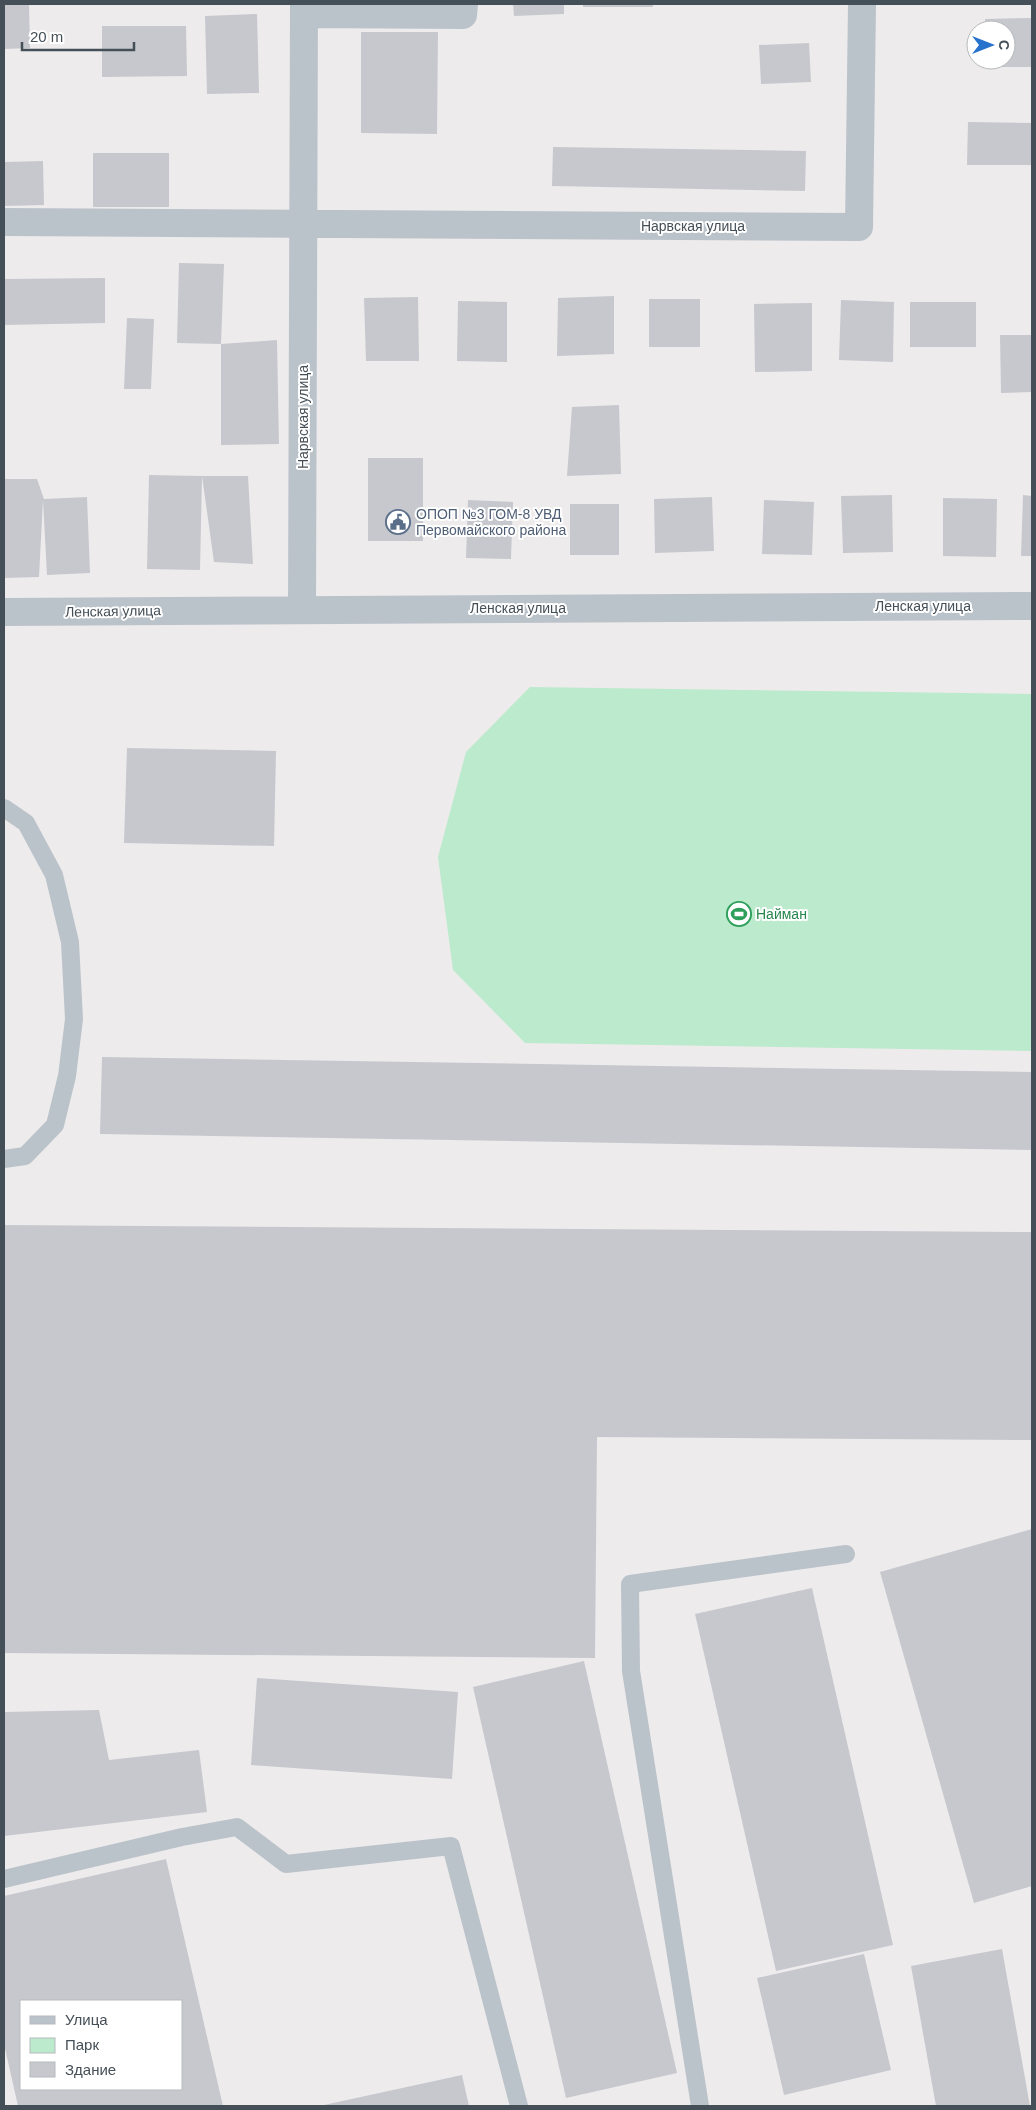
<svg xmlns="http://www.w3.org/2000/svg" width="1036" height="2110" viewBox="0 0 1036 2110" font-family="Helvetica,sans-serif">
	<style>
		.green { fill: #bceacd }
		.building { fill: #c6c8ce; fill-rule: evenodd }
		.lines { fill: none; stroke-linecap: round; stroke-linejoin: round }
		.lane { stroke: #bbc3ca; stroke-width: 18 }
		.street { stroke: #bbc3ca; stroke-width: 28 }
		.labels { text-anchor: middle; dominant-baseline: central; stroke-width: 4; stroke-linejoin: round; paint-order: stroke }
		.street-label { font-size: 14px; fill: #454f57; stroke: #fff }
		.service-label { font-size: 14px; fill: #4e5e75; stroke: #fff; text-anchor: start }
		.leisure-label { font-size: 14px; fill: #27864d; stroke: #fff; text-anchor: start }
	</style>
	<rect width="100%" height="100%" fill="#eeebec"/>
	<path class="green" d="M530 687 1032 694V1051L525 1043 453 970 438 857 466 752Z"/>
	<path class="building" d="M4 4H29L30 48 4 49Z
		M513 4H564V14L514 16Z
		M583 4H653V7H583Z
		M257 14 259 93 207 94 205 16Z
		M1032 18V67H986V60H1006V30H985V19Z
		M102 26H186L187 76 102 77Z
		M361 32H438L437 134 361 133Z
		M809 43 811 82 761 84 759 45Z
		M968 122 1032 123V165H967Z
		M553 147 806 151 805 191 552 186Z
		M93 153H169V207H93Z
		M43 161 44 205 4 206V162Z
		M179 263 224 264 221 344 277 340 279 444 221 445V344L177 343Z
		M105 278V323L4 325V279Z
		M614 296V354L557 356 558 298Z
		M418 297 419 361H366L364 298Z
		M649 299H700V347H649Z
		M841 300 894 302 893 362 839 360Z
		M458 301 507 302V362L457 361Z
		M910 302H976V347H910Z
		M812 303V371L755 372 754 304Z
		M127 318 154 319 151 389H124Z
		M1000 335H1032V392L1001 393Z
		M619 405 621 474 567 476 572 407Z
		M368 458H423V541H368Z
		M149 475 202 476 200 570 147 569Z
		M202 476H248L253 564 214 562Z
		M4 479H37L44 499 87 497 90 573 47 575 43 500 39 577 4 578Z
		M892 495 893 552 843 553 841 496Z
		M1023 495 1032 496V556H1021Z
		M712 497 714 551 655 553 654 499Z
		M943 498 997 499 996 557 943 556Z
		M468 500 513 502 511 559 466 558Z
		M764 500 814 502 812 555 762 554Z
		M570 504H619V555H570Z
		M127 748 276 751 274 846 124 843Z
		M102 1057 1032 1072V1150L100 1134Z
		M4 1225 1032 1232V1440L597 1437 595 1658 4 1653Z
		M1032 1529V1886L974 1903 880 1572Z
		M812 1588 893 1945 776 1971 695 1614Z
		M584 1661 677 2073 566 2098 473 1687Z
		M257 1678 458 1692 452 1779 251 1765Z
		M99 1710 109 1760 199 1750 207 1812 4 1836V1712Z
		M166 1859 223 2106H18L4 2044V1896ZM21 2001H181V2089H21Z
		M1002 1949 1030 2106H936L911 1966Z
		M864 1954 891 2070 784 2095 757 1978Z
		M462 2075 469 2106H324V2105Z"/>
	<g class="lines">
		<path class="lane" d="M4 808 26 823 54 875 70 942 74 1019 67 1076 55 1125 25 1156 4 1159
			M4 1879 182 1837 237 1827 286 1864 451 1846 519 2106
			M700 2106 631 1671 630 1584 846 1554"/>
		<path class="street" d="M304 14 463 15 464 4
			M4 222 859 227 862 4
			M302 609 304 4
			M4 612 1032 606"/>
	</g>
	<defs>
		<symbol id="civic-ring" viewBox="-11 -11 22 22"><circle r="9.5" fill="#fff" stroke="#5c6f8a" stroke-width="1.5"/><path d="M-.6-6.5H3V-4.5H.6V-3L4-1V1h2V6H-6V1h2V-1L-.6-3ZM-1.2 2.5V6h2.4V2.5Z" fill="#5c6f8a"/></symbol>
		<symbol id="stadium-ring" viewBox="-11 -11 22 22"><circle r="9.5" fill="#fff" stroke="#2e9e5b" stroke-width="1.5"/><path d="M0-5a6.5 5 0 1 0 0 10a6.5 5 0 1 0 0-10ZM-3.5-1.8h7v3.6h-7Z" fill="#2e9e5b"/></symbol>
	</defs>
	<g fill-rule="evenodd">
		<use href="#civic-ring" x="384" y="508" width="28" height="28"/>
		<use href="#stadium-ring" x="725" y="900" width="28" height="28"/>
	</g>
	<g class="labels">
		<g class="street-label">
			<text x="693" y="226">Нарвская улица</text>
			<text transform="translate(303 417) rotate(-90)">Нарвская улица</text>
			<text x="923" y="606">Ленская улица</text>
			<text x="518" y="608">Ленская улица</text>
			<text transform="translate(113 611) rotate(-1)">Ленская улица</text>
		</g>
		<g class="service-label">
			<text x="416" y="514">ОПОП №3 ГОМ-8 УВД<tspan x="416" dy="16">Первомайского района</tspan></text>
		</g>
		<g class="leisure-label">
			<text x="756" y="914">Найман</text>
		</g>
	</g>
	<rect width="1036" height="2110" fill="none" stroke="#454f57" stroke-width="10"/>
	<rect x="20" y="2000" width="162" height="90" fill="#ffffff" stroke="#b5b9bc"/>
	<rect x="30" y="2016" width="25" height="8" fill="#bbc3ca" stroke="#b5b9bc"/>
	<text x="65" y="2025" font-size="15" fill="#454f57">Улица</text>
	<rect x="30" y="2038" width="25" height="15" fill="#bceacd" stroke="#b5b9bc"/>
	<text x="65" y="2050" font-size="15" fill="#454f57">Парк</text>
	<rect x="30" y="2062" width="25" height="15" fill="#c6c8ce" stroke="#b5b9bc"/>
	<text x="65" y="2075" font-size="15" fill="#454f57">Здание</text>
	<g transform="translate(991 45) rotate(90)"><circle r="24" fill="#ffffff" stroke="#b5b9bc"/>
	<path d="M0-4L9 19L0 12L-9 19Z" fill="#2672cd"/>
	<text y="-8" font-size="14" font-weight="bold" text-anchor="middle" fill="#454f57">С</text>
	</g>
	<path d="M22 42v8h112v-8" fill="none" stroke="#454f57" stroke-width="2.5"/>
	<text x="30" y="42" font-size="15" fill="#454f57" stroke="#ffffff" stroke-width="4" paint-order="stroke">20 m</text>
</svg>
